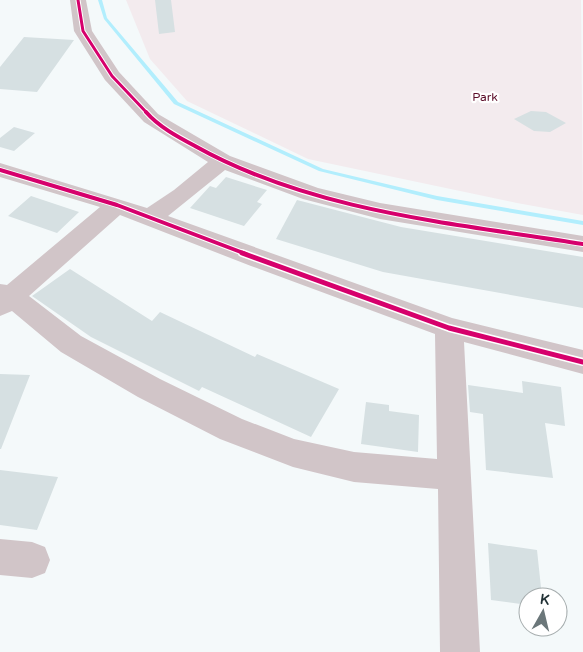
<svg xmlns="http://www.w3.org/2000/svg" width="583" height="652" viewBox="0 0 583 652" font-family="'Varela Round',sans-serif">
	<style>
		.green { fill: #f3ebee }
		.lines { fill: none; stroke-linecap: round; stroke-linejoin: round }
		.stream { fill: #b2eefd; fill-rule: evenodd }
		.building { fill: #d6e0e2 }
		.minor { fill: #d1c5c8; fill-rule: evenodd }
		.cycleway-far2-casing { stroke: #fff; stroke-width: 5 }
		.cycleway-far1-casing { stroke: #fff; stroke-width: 6 }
		.cycleway-casing { stroke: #fff; stroke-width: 8 }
		.cycleway-far2 { stroke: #d6006c; stroke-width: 3 }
		.cycleway-far1 { stroke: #d6006c; stroke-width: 4 }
		.cycleway { stroke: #d6006c; stroke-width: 5 }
		.labels { text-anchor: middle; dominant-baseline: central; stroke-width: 4.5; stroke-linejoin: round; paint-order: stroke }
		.far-park-label { font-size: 12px; fill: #5c0e2a; stroke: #fff }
	</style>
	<rect width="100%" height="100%" fill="#f4f9fa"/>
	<path class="green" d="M126 0H581L583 215 517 203 308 159 187 101 150 59Z"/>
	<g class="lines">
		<path class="stream" d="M98 0H102L107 18 178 102 323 169 437 196 583 221V225L437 200 319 171 174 104 104 19Z"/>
	</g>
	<path class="building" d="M155 0H171L175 32 159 34Z
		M24 37 74 40 37 92 0 89V67Z
		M531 111 546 112 566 123 550 132 534 131 514 119Z
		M14 127 35 133 14 151 0 147V138Z
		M226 177 267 190 257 202 262 204 244 226 190 208 210 186 216 188Z
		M31 196 79 212 57 233 8 216Z
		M297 200 401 227 583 257V308L383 272 276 239Z
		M70 269 152 321 160 312 255 357 257 354 339 389 311 437 202 387 199 391 91 337 32 296Z
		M0 374 30 375 1 449H0Z
		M522 381 561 387 565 426 545 423 553 478 486 470 483 414 470 412 468 385 523 393Z
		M366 402 389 405V411L419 415 418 452 361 444Z
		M0 470 58 477 37 530 0 525Z
		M488 543 537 550 542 597H528V605L491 600Z"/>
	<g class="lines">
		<path class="minor" d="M70 0H86L92 31 119 72 158 114 230 156 318 188 380 203 583 236V252L380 219 303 199 225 170 168 216 452 318 583 350V374L464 342 480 652H440L438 489 354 482 293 467 220 439 138 397 61 352 12 311 0 316V284L7 285 100 207 0 177V163L147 208 174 190 208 162 144 122 105 80 74 31ZM120 215 251 266 435 334 437 459 354 452 294 439 242 419 160 379 81 336 29 296Z
			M0 539 32 542 45 547 50 560 45 573 32 578 0 575Z"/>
		<defs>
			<path id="cycleway-far2" d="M78 0 83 31 112 76 147 113"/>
			<path id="cycleway-far1" d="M146 112C159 127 178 137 195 146 313 212 453 223 583 244
				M0 170 117 205 246 254"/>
			<path id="cycleway" d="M242 253 449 328 583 362"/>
		</defs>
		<use href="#cycleway-far2" class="cycleway-far2-casing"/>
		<use href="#cycleway-far1" class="cycleway-far1-casing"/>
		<use href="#cycleway" class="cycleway-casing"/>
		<use href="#cycleway-far2" class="cycleway-far2"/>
		<use href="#cycleway-far1" class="cycleway-far1"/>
		<use href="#cycleway" class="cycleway"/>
	</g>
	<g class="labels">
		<g class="far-park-label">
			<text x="485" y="97">Park</text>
		</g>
	</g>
	<g transform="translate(543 612) rotate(8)"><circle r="24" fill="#ffffff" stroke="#a6adae"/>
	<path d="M0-4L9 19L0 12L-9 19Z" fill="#6b777a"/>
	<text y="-8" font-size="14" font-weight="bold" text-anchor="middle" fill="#213135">K</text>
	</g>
</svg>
